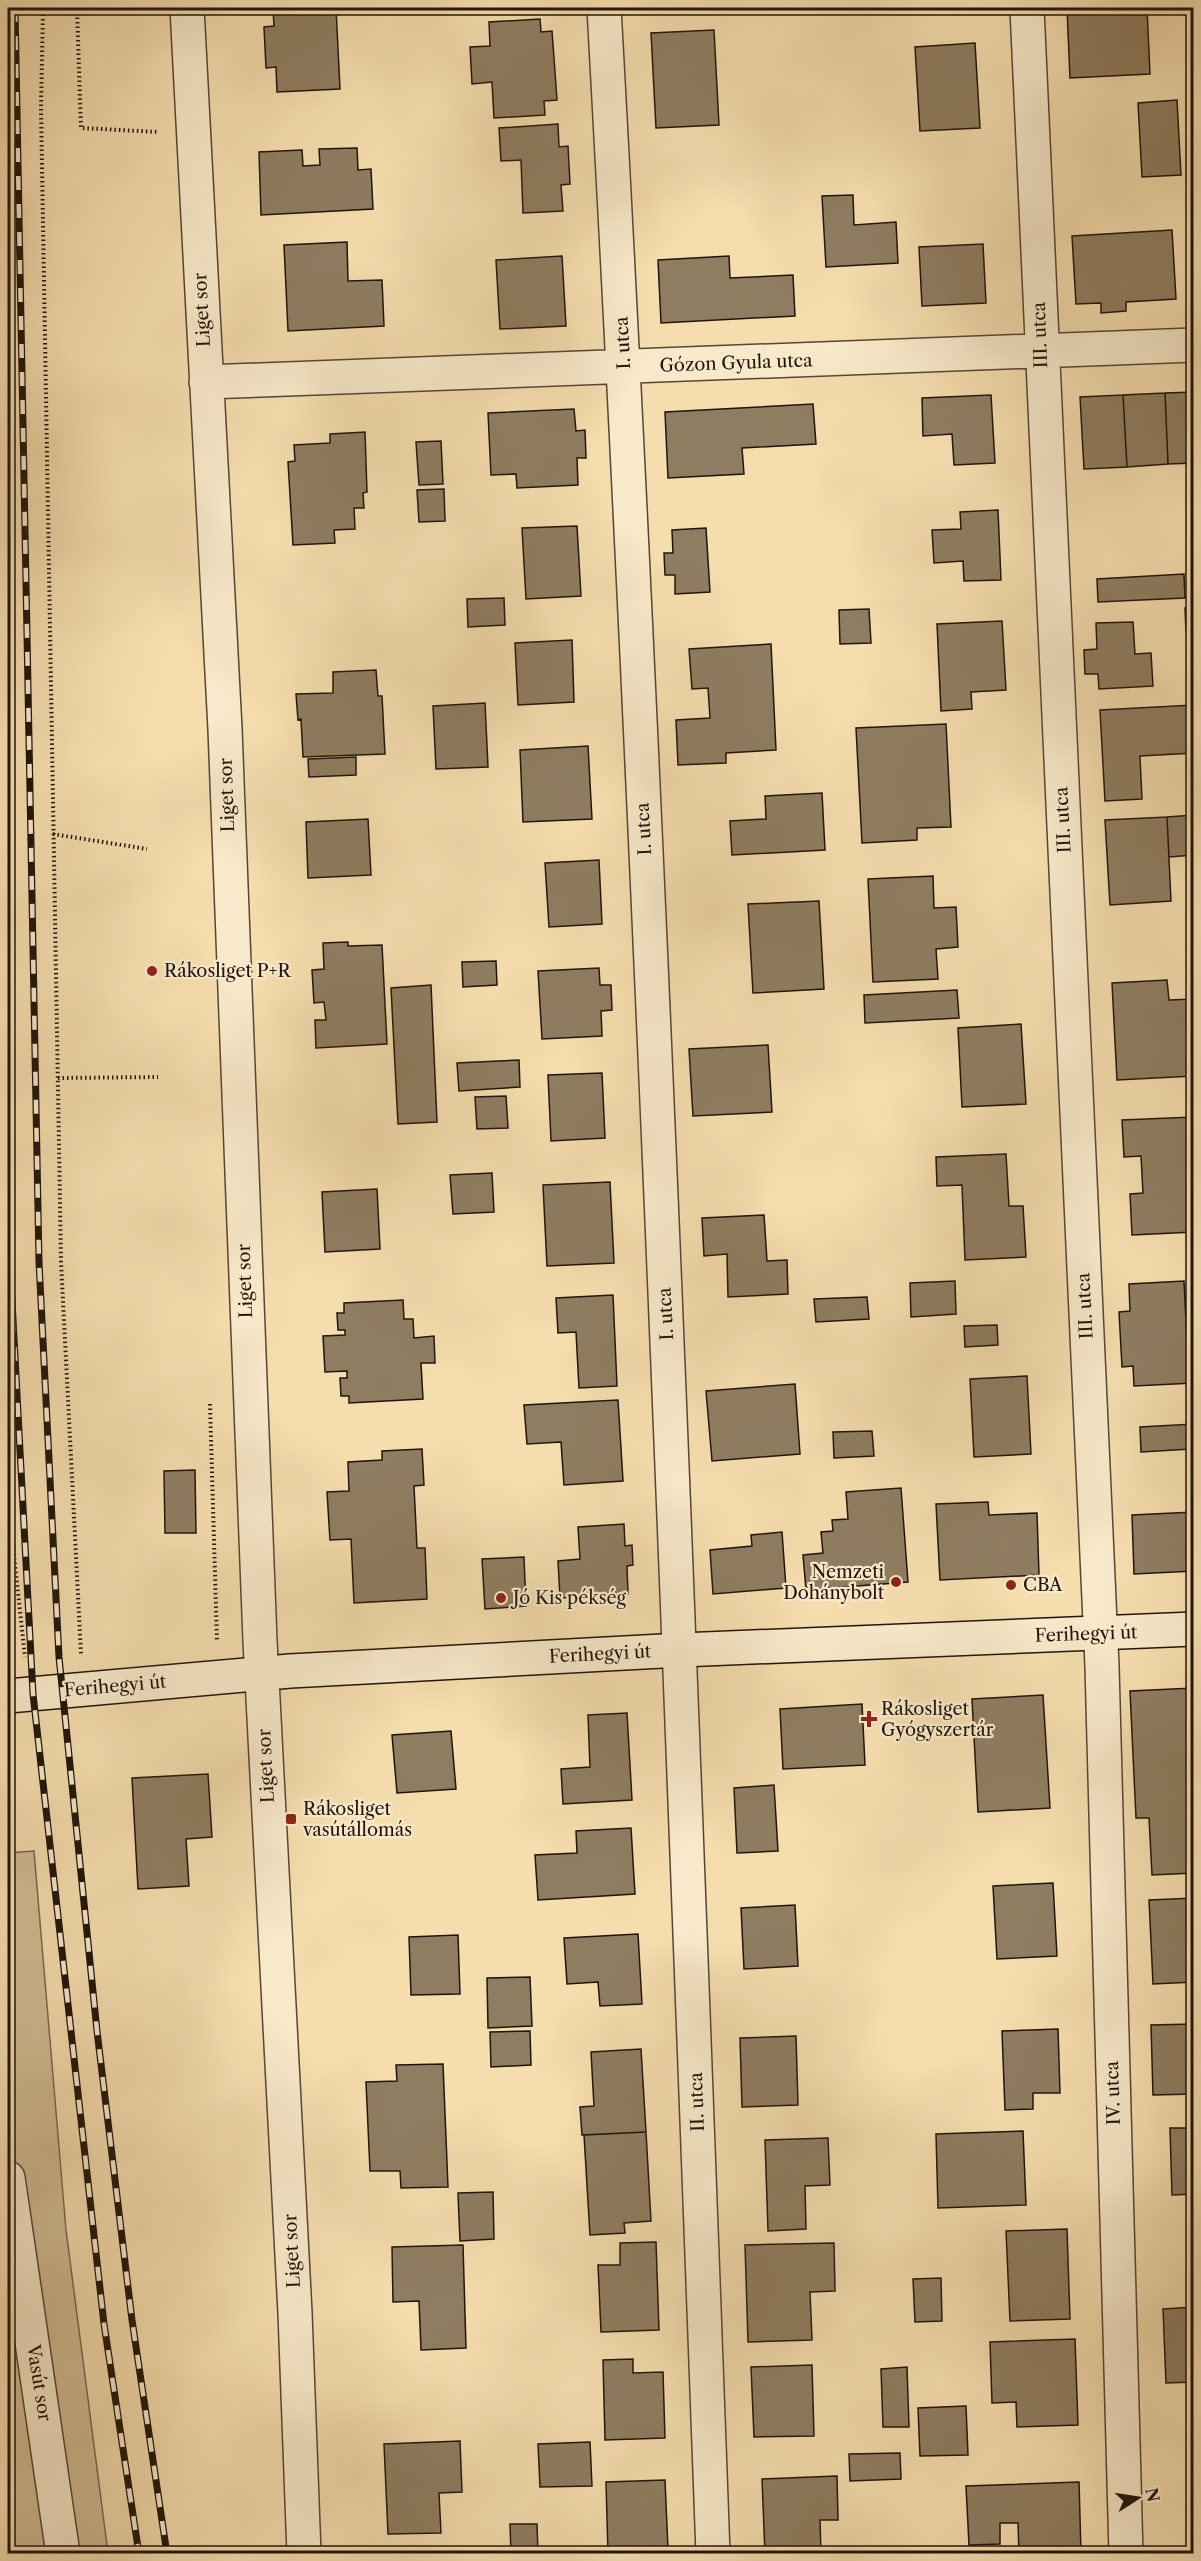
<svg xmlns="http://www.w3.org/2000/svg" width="1201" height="2561" viewBox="0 0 1201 2561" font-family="'Libre Caslon Text',serif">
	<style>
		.green { fill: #d1bb93; stroke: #786850; stroke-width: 1.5 }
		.building { fill: #8f7d61; stroke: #20140e; stroke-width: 1.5 }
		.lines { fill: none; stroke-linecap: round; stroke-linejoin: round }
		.street-casing { stroke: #554636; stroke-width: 36 }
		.secondary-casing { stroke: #20140e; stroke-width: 36 }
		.path { stroke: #20140e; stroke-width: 4; stroke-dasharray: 1.5 3; stroke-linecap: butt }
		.street { stroke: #f8e9ca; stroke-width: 33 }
		.secondary { stroke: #f8e9ca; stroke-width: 33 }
		.rail-casing { stroke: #20140e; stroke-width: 7 }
		.rail { stroke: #f8e9ca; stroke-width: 4.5; stroke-dasharray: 14; stroke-linecap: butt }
		.poi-dot { fill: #8f2418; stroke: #f8e9ca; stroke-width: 2 }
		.labels { text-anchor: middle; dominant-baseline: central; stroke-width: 4.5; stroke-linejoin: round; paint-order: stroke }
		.street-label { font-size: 18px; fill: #20140e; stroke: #f8e9ca }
		.poi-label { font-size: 18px; fill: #20140e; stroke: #f8e9ca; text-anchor: start }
	</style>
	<rect width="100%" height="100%" fill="#f5ddae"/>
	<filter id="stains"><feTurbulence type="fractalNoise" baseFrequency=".00333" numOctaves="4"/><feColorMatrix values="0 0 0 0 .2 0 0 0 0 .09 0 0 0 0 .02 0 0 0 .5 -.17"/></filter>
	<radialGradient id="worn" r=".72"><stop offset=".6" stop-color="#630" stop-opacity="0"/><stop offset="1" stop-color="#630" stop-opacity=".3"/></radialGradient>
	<path class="green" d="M34 1851 66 2230 108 2553 8 2554V1853Z"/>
	<path class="building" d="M273 8H336L340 89 277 92 276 67 266 68 264 27 274 26Z
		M1067 8H1147L1150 74 1070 78Z
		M540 19 541 32 552 31 557 100 544 101 545 115 494 118 492 82 472 84 470 47 490 46 489 22Z
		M714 30 719 125 656 128 651 33Z
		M975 43 980 128 920 131 915 47Z
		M1177 100 1181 175 1142 177 1138 103Z
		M558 124 559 147 568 146 570 184 561 185 563 211 523 213 521 160 501 161 499 128Z
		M357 148 358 170 371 169 373 209 261 215 259 152 302 150 303 166 320 165 319 149Z
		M853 195 854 225 896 222 898 263 826 267 822 196Z
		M1172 230 1176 299 1126 302V311L1101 313V303L1076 304 1072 236Z
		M347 242 348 281 382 280 384 326 288 331 284 245Z
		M983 244 986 303 922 306 919 247Z
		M562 256 566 326 500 329 496 260Z
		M729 256 730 278 793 275 795 316 661 323 658 260Z
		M1194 392V463L1168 464 1165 393Z
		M1165 393 1168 464 1127 467 1123 395Z
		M991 395 995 463 954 465 952 434 923 436 922 398Z
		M1123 395 1127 467 1084 469 1080 397Z
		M813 404 816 444 742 448 744 474 668 478 665 412Z
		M574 409 576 431 585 430 586 458H577L578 485 517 488 516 474 491 475 488 413Z
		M365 432 367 492 363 493 364 508H354L355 529 334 530 335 543 293 545 288 462 295 461 294 445 330 443V434Z
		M441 441 443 484 419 485 416 442Z
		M444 489 445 521 419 522 417 490Z
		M998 510 1001 580 964 581 963 561 934 563 932 530 961 529 960 512Z
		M577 526 581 596 526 599 522 528Z
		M706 528 710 592 675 594V575H665L664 553H673L672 530Z
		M1184 574 1185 598 1098 602 1097 579Z
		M504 598 505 625 468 627 467 599Z
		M1185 608H1194V632H1186Z
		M869 609 871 643 840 644 839 610Z
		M1002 621 1006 690 971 692 972 709 941 711 937 624Z
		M1133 622 1135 654 1151 653 1153 686 1099 689 1098 674H1085L1084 650 1097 649 1096 623Z
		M572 640 574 702 518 705 515 643Z
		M771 644 776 750 726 753V763L678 765 676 720 710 718 708 688 692 689 689 649Z
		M376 670 378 696H382L385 754 303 757 301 719 298 720 296 694 333 693V672Z
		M485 703 488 767 436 769 433 706Z
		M1194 705V753L1140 756 1142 799 1105 801 1100 710Z
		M946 724 951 827 917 828V840L862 843 856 728Z
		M588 746 592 819 523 822 520 750Z
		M356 757V775L309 777 308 759Z
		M822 793 825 850 732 855 730 821 766 819 765 796Z
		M1194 815V855L1169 857 1167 817Z
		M1167 817 1171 901 1110 905 1105 820Z
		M368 819 371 875 308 878 306 822Z
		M599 860 602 924 549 927 545 863Z
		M933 876 934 908 956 907 958 947 936 949 938 979 873 982 868 879Z
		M819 901 824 989 753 993 748 904Z
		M348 942V946L382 945 387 1044 316 1048 315 1020H326L324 1002 314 1003 312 970 324 969 323 943Z
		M496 961 497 985 463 987 462 962Z
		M599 968 600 985H611L612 1010 601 1011 602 1036 542 1039 538 971Z
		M1167 980 1169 1000 1194 999V1076L1117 1080 1112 983Z
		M431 985 437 1122 398 1124 391 988Z
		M957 990 959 1018 865 1023 864 995Z
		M1021 1024 1026 1104 962 1107 958 1028Z
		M768 1045 772 1112 693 1116 689 1049Z
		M519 1060 520 1087 459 1091 457 1063Z
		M602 1073 605 1138 551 1141 548 1075Z
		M506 1096 508 1128 477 1129 475 1097Z
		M1194 1117V1232L1132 1235 1130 1194 1143 1193 1141 1156 1124 1157 1122 1120Z
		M1006 1154 1009 1206H1023L1026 1257 965 1260 962 1185 937 1186 936 1157Z
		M492 1173 494 1212 453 1214 450 1175Z
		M610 1182 614 1263 547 1266 543 1185Z
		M377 1189 380 1249 325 1252 322 1192Z
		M764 1215 767 1261 787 1260 788 1294 728 1297 727 1254 704 1256 702 1218Z
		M955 1281 956 1314 911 1317 910 1283Z
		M1184 1281 1187 1342H1194V1383L1134 1386 1133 1366 1122 1367 1119 1312 1130 1311 1129 1284Z
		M613 1295 617 1386 579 1388 576 1332 558 1333 556 1298Z
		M867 1297 869 1319 816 1322 814 1299Z
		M403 1300 404 1319H413L414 1338 434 1336 435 1363H421L423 1399 349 1403V1396H341L340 1378H347V1371L325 1372 323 1336 345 1335V1330H338L337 1313H344V1303Z
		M997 1325 998 1345 965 1347 964 1326Z
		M1027 1376 1031 1454 974 1457 970 1379Z
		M795 1384 800 1454 712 1461 706 1391Z
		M618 1400 623 1481 564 1485 561 1442 527 1444 524 1405Z
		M1194 1424 1191 1449 1141 1452 1140 1427Z
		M872 1431 874 1456 834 1458 833 1432Z
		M422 1449 424 1485 414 1486 417 1548H425L427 1599 354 1603 351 1539 330 1540 327 1492 349 1491 348 1462 382 1460V1451Z
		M195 1470 196 1533H165L164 1471Z
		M901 1488 908 1582 806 1590 803 1555 823 1553 821 1532 833 1531 832 1520 848 1519 846 1492Z
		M988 1502 989 1515 1037 1513 1039 1575 940 1580 936 1504Z
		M1194 1512V1571L1134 1574 1132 1515Z
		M624 1524 625 1546 632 1545 633 1565 627 1566 628 1594 560 1598 558 1561 580 1559 578 1527Z
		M782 1532 786 1588 713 1594 710 1550 752 1546 751 1535Z
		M524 1557 526 1606 485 1609 482 1559Z
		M1194 1688V1873L1152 1875 1149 1818H1136L1130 1691Z
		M1043 1695 1050 1808 978 1812 972 1699Z
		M862 1704 865 1765 783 1769 780 1709Z
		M627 1713 632 1800 563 1804 561 1769 590 1767 588 1715Z
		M451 1731 456 1789 397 1793 392 1735Z
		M208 1774 212 1837 186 1839 189 1886 138 1889 132 1778Z
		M774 1785 778 1851 737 1853 734 1788Z
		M631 1828 635 1894 538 1900 535 1855 577 1853 576 1831Z
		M1053 1883 1057 1956 997 1959 993 1886Z
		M1194 1898V1982L1153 1984 1149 1900Z
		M795 1905 798 1966 744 1969 741 1908Z
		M638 1934 642 2004 600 2006 598 1982 567 1984 564 1938Z
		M458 1935 460 1994 411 1995 409 1937Z
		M530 1977 532 2026 488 2028 487 1978Z
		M1194 2024V2094L1153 2095 1151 2025Z
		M1058 2029 1060 2093H1033V2109L1005 2110 1002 2031Z
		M530 2031 531 2065 491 2067 490 2032Z
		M796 2036 798 2105 742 2107 740 2038Z
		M641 2049 646 2132 582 2135 580 2107 594 2106 591 2052Z
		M443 2064 448 2187 401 2188 400 2171H370L366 2082 397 2081 396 2065Z
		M1170 2128H1194V2194L1172 2195Z
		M1023 2131 1026 2205 938 2208 936 2134Z
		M646 2132 651 2221 624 2223 625 2233 590 2235 584 2135Z
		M828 2138 830 2185 805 2186 806 2229 768 2231 765 2140Z
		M493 2192 494 2239 460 2241 458 2193Z
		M1067 2229 1070 2319 1010 2321 1006 2231Z
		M656 2242 659 2330 601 2332 598 2265H620V2243Z
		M834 2243 835 2291 810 2292 812 2340 748 2342 745 2245Z
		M463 2245 466 2348 421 2350 419 2301 393 2302 392 2247Z
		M941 2278 942 2321 915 2322 913 2279Z
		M1194 2307V2382L1166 2383 1163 2309Z
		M1075 2339 1078 2425 1017 2427 1016 2402 992 2403 990 2342Z
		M633 2359V2373L663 2372 665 2438 605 2440 603 2360Z
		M812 2365 814 2436 754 2437 751 2367Z
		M907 2367 909 2427H883L881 2369Z
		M966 2406 968 2455 920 2456 918 2408Z
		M460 2441 462 2492 439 2493 441 2533 388 2534 384 2444Z
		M590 2442 592 2486 540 2487 538 2444Z
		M900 2453 901 2479 850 2481 849 2454Z
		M837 2476 838 2520H820L821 2554H765L762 2479Z
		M665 2480 668 2550 654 2551V2554H608L606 2482Z
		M1079 2482 1081 2553 1019 2554 1018 2523H1000V2544L969 2545 966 2486Z
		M510 2524H537L538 2554H511Z"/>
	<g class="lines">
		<defs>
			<path id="street" d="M187 8 225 729 260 1641 295 2313 304 2554
				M604 8C651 856 682 1705 713 2554
				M1027 8 1102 1666 1126 2554
				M206 382 1194 345
				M8 2178 63 2554"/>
			<path id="secondary" d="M8 1696 290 1671 681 1650 1194 1629"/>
		</defs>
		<use href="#street" class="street-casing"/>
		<use href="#secondary" class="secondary-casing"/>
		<path class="path" d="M43 10 41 108 61 1262 81 1654
			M8 11 77 10 81 128 159 132
			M53 834 147 849
			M58 1078 158 1077
			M210 1404 217 1642
			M8 1428 14 1556 25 1657"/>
		<use href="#street" class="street"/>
		<use href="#secondary" class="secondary"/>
		<defs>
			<path id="rail" d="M15 8 39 1262 59 1657 97 2031 132 2320 167 2554
				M8 1151 10 1263 33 1694 104 2324 139 2554"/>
		</defs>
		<use href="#rail" class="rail-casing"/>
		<use href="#rail" class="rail"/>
	</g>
	<g class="poi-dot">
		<circle cx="152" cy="971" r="6"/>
		<circle cx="896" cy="1582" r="6"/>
		<circle cx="1011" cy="1585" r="6"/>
		<circle cx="501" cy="1598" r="6"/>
		<path d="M866 1710h6v6h6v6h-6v6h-6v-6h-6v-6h6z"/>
		<rect x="285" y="1813" width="12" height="12" rx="3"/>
	</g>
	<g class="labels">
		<g class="street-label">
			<text transform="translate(202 310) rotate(-93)">Liget sor</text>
			<text transform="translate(1040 335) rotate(-92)">III. utca</text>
			<text transform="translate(623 343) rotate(-93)">I. utca</text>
			<text transform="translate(736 363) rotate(-2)">Gózon Gyula utca</text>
			<text transform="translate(227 795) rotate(-92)">Liget sor</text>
			<text transform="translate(1063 820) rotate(-93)">III. utca</text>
			<text transform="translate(644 829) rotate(-93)">I. utca</text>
			<text transform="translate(245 1281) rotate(-92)">Liget sor</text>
			<text transform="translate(1085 1306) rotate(-93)">III. utca</text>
			<text transform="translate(666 1314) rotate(-93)">I. utca</text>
			<text transform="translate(1086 1634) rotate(-2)">Ferihegyi út</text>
			<text transform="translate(600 1654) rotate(-3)">Ferihegyi út</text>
			<text transform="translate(115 1686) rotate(-5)">Ferihegyi út</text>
			<text transform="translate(266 1766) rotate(-93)">Liget sor</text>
			<text transform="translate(1113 2093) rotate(-92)">IV. utca</text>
			<text transform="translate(697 2102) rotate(-92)">II. utca</text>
			<text transform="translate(292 2251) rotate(-93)">Liget sor</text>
			<text transform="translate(39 2383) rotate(81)">Vasút sor</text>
		</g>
		<g class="poi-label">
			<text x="164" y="971">Rákosliget P+R</text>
			<text x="884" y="1572" text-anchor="end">Nemzeti<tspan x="884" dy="21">Dohánybolt</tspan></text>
			<text x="1023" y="1585">CBA</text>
			<text x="513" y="1598">Jó Kis pékség</text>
			<text x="881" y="1709">Rákosliget<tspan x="881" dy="21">Gyógyszertár</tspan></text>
			<text x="303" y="1809">Rákosliget<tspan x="303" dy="21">vasútállomás</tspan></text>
		</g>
	</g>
	<rect width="1201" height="2561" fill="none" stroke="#f5ddae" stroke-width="30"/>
	<rect x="9" y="9" width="1183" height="2543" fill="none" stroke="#20140e" stroke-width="3"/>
	<rect x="15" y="15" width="1171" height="2531" fill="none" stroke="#20140e" stroke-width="1.5"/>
	<g transform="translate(1138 2498) rotate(78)" stroke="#f8e9ca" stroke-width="4.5" paint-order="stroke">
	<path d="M0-4.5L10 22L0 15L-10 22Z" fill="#20140e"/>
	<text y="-9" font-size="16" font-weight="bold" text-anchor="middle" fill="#20140e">N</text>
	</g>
	<rect width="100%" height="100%" filter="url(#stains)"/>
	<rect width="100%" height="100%" fill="url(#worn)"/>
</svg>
